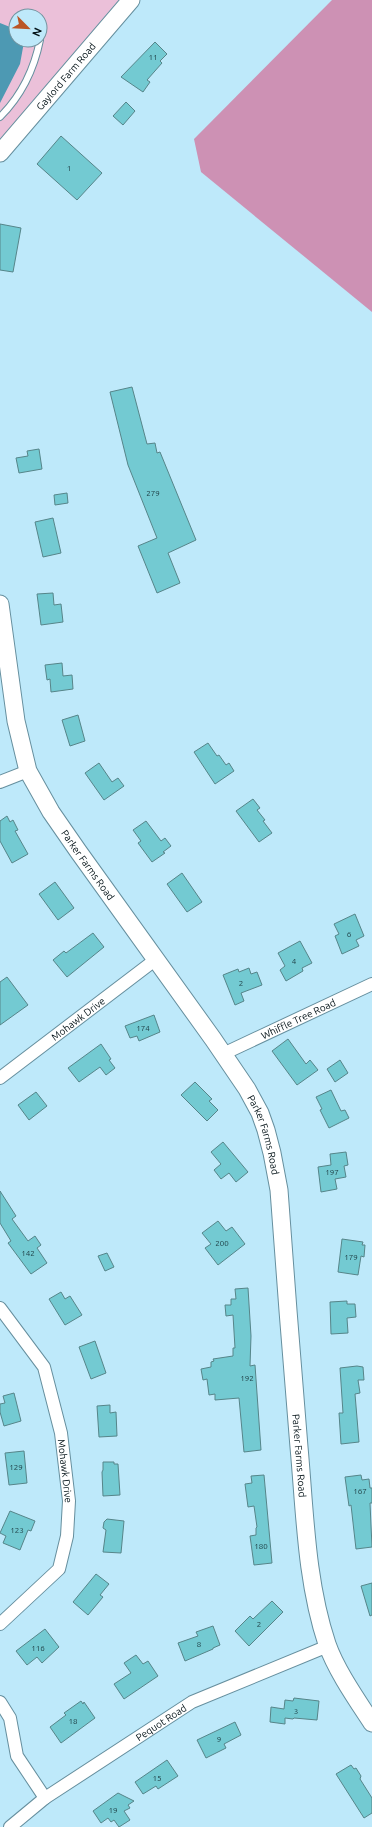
<svg xmlns="http://www.w3.org/2000/svg" width="372" height="1827" viewBox="0 0 372 1827" font-family="Ubuntu,sans-serif">
	<style>
		.green { fill: #ebc0d9; fill-rule: evenodd }
		.forest { fill: #cd91b4 }
		.water { fill: #4d99b3 }
		.building { fill: #73cad2; stroke: #568589 }
		.lines { fill: none; stroke-linecap: round; stroke-linejoin: round }
		.lane-casing { stroke: #668f9e; stroke-width: 8 }
		.street-casing { stroke: #668f9e; stroke-width: 14 }
		.secondary-casing { stroke: #668f9e; stroke-width: 19 }
		.lane { stroke: #fff; stroke-width: 6 }
		.street { stroke: #fff; stroke-width: 12 }
		.secondary { stroke: #fff; stroke-width: 17 }
		.labels { text-anchor: middle; dominant-baseline: central; stroke-width: 3.5; stroke-linejoin: round; paint-order: stroke }
		.number-label { font-size: 8px; fill: #1f4046 }
		.street-label { font-size: 10px; fill: #031217; stroke: #bee9fa }
	</style>
	<rect width="100%" height="100%" fill="#bee9fa"/>
	<path class="green" d="M0 0H119L0 140ZM16 16H40V40H16Z"/>
	<path class="forest" d="M332 0H372V312L201 172 194 139Z"/>
	<path class="water" d="M0 23 15 29 16 40H24V42L20 64 0 103Z"/>
	<path class="building" d="M155 42 167 54 160 61 162 63 147 80 150 82 143 92 121 77Z
		M126 102 135 111 123 125 113 116Z
		M61 136 102 173 77 200 37 164Z
		M0 224 21 228 13 272 0 270Z
		M132 387 147 444 155 443 157 453 160 452 196 540 168 553 180 583 157 593 138 546 157 538 128 465 110 392Z
		M39 449 42 469 19 473 16 458 28 456 27 451Z
		M67 493 68 503 55 505 54 495Z
		M53 518 61 553 43 557 35 522Z
		M53 593 54 605 61 604 63 622 41 625 37 594Z
		M62 663 63 676 72 675 73 689 51 692 50 679 47 680 45 665Z
		M78 715 85 741 70 746 62 720Z
		M208 743 217 756 219 755 226 765 229 763 234 771 215 784 194 752Z
		M99 763 112 782 118 778 124 786 104 800 85 773Z
		M253 799 260 808 257 810 265 820 263 821 272 833 259 842 236 811Z
		M7 816 10 822 13 820 18 830 15 831 28 854 12 863 0 841V821Z
		M146 821 161 841 165 838 171 846 163 852 165 853 152 862 138 843 141 841 133 830Z
		M182 873 202 902 187 912 167 884Z
		M55 882 74 908 58 920 39 894Z
		M355 914 364 936 356 940 359 946 342 954 335 936 339 934 334 924Z
		M93 933 104 947 67 977 53 960 64 951 66 953Z
		M300 941 312 963 302 968 303 971 286 981 280 970 285 966 278 953Z
		M249 968 251 974 257 972 262 985 241 993 244 1001 235 1005 223 975 238 969 239 972Z
		M7 977 28 1005 0 1025V982Z
		M154 1015 160 1032 139 1041 137 1036 130 1038 125 1026Z
		M288 1039 306 1064 310 1060 318 1070 297 1085 272 1051Z
		M101 1044 111 1059 109 1060 115 1068 106 1075 100 1067 79 1082 68 1068Z
		M340 1060 348 1073 335 1082 327 1069Z
		M195 1082 212 1099 209 1101 218 1110 207 1121 181 1095Z
		M331 1090 341 1111 345 1110 349 1118 329 1128 320 1110 322 1109 316 1097Z
		M36 1092 47 1106 29 1120 18 1105Z
		M223 1142 248 1172 236 1182 229 1173 221 1179 214 1170 221 1164 211 1152Z
		M346 1152 348 1165 344 1166 346 1177 335 1179 337 1189 321 1192 318 1167 331 1165 330 1154Z
		M0 1191 16 1216 12 1219 28 1241 35 1236 41 1245 37 1248 47 1263 31 1274 8 1243 11 1241 0 1223Z
		M218 1221 226 1231 232 1227 245 1244 218 1265 205 1248 211 1244 202 1233Z
		M342 1239 363 1242 362 1245H365L364 1257 361 1256 358 1275 338 1272Z
		M107 1253 114 1267 105 1271 98 1256Z
		M248 1288 251 1336 250 1366 255 1365 261 1450 244 1452 239 1398 215 1400V1394L209 1395 207 1379 203 1380 201 1369 211 1367V1362L214 1361 213 1359 233 1356V1348H235L233 1315 226 1316 225 1305H231V1299H236L235 1289Z
		M61 1292 65 1299 70 1296 82 1315 65 1325 49 1299Z
		M347 1301V1304H355L356 1317 347 1318 348 1333 331 1334 330 1302Z
		M95 1341 106 1373 91 1379 79 1347Z
		M357 1366 363 1367 364 1380H358L360 1393 355 1394 359 1442 341 1444 339 1413H343L340 1368Z
		M14 1393 21 1421 4 1426 0 1412V1404L5 1403 3 1396Z
		M110 1405V1413L116 1412 117 1436 99 1437 97 1406Z
		M24 1451 27 1483 9 1485 5 1453Z
		M103 1462H114V1464H118L120 1495 103 1496 102 1472 103 1470Z
		M264 1475 272 1563 254 1565 250 1536 256 1535V1528L257 1527 254 1506 248 1507 245 1484 252 1483 251 1476Z
		M361 1475 362 1480 369 1479 370 1488H372V1503H370L372 1547 356 1549 351 1505 349 1506 345 1477Z
		M10 1511 35 1521 31 1531 28 1530 20 1550 3 1543 6 1536 0 1533Z
		M107 1519 124 1521 121 1553 103 1552 106 1530 103 1528 104 1522Z
		M96 1574 109 1584 100 1595 103 1597 88 1615 73 1602Z
		M372 1583V1615L370 1616 361 1586Z
		M272 1601 283 1612 249 1646 235 1631 250 1616 253 1619Z
		M213 1626 220 1645 213 1648V1649L185 1661 178 1643 198 1636 196 1632Z
		M45 1629 59 1647 42 1663 37 1657 27 1665 16 1651Z
		M136 1655 143 1664 148 1661 158 1676 124 1699 114 1684 131 1673 124 1663Z
		M294 1698 319 1701 317 1720 294 1718 293 1719 285 1718V1724L270 1722 271 1707 284 1709 285 1700 293 1701Z
		M81 1701 83 1704 84 1702 95 1718 61 1743 50 1727 66 1715 64 1713Z
		M235 1722 241 1735 224 1744 226 1748 206 1758 197 1740Z
		M167 1760 178 1776 158 1789 156 1786 143 1794 135 1782Z
		M351 1765 354 1769 356 1768 361 1776 360 1779 372 1798V1813L364 1818 336 1774Z
		M118 1793 134 1801 128 1805 130 1808 124 1811 130 1820 119 1827 114 1820 111 1822 108 1818 101 1823 93 1811Z"/>
	<g class="lines">
		<defs>
			<path id="lane" d="M0 117C22 95 34 70 40 40"/>
			<g id="street">
				<path d="M0 782 28 771"/>
				<path id="s1" d="M223 1054 372 984"/>
				<path id="s2" d="M0 1078 155 960"/>
				<path id="s3" d="M0 1308 44 1367 61 1433 69 1501 67 1536 59 1569 0 1624"/>
				<path d="M0 1702 10 1718 17 1756 45 1798"/>
				<path id="s4" d="M10 1827 45 1798 192 1702 328 1646"/>
			</g>
			<g id="secondary">
				<path id="s5" d="M0 153 131 0"/>
				<path id="s6" d="M0 604 16 721 28 771 51 812 78 851 213 1039 247 1089 260 1113 266 1130 272 1153 279 1190C285 1276 292 1361 299 1447 305 1513 306 1581 327 1644 336 1670 357 1700 372 1723"/>
			</g>
		</defs>
		<use href="#lane" class="lane-casing"/>
		<use href="#street" class="street-casing"/>
		<use href="#secondary" class="secondary-casing"/>
		<use href="#lane" class="lane"/>
		<use href="#street" class="street"/>
		<use href="#secondary" class="secondary"/>
	</g>
	<g class="labels">
		<g class="number-label">
			<text x="153" y="57">11</text>
			<text x="69" y="168">1</text>
			<text x="153" y="493">279</text>
			<text x="349" y="934">6</text>
			<text x="294" y="961">4</text>
			<text x="241" y="983">2</text>
			<text x="143" y="1028">174</text>
			<text x="332" y="1172">197</text>
			<text x="222" y="1243">200</text>
			<text x="28" y="1253">142</text>
			<text x="351" y="1257">179</text>
			<text x="247" y="1378">192</text>
			<text x="16" y="1467">129</text>
			<text x="360" y="1491">167</text>
			<text x="17" y="1530">123</text>
			<text x="261" y="1546">180</text>
			<text x="259" y="1624">2</text>
			<text x="199" y="1644">8</text>
			<text x="38" y="1648">116</text>
			<text x="296" y="1711">3</text>
			<text x="73" y="1721">18</text>
			<text x="219" y="1739">9</text>
			<text x="157" y="1778">15</text>
			<text x="113" y="1810">19</text>
		</g>
		<g class="street-label">
			<text stroke="none"><textPath href="#s5" startOffset="101">Gaylord Farm Road</textPath></text>
			<text stroke="none"><textPath href="#s6" startOffset="281">Parker Farms Road</textPath></text>
			<text stroke="none"><textPath href="#s2" startOffset="98">Mohawk Drive</textPath></text>
			<text stroke="none"><textPath href="#s1" startOffset="83">Whiffle Tree Road</textPath></text>
			<text stroke="none"><textPath href="#s6" startOffset="605">Parker Farms Road</textPath></text>
			<text stroke="none"><textPath href="#s6" startOffset="929">Parker Farms Road</textPath></text>
			<text stroke="none"><textPath href="#s3" startOffset="180">Mohawk Drive</textPath></text>
			<text stroke="none"><textPath href="#s4" startOffset="184">Pequot Road</textPath></text>
		</g>
	</g>
	<g transform="translate(28 28) rotate(114)"><circle r="19" fill="#bee9fa" stroke="#73939f"/>
	<path d="M0-3L7 15L0 10L-7 15Z" fill="#ba5525"/>
	<text y="-6" font-size="11" font-weight="bold" text-anchor="middle" fill="#031217">N</text>
	</g>
</svg>
